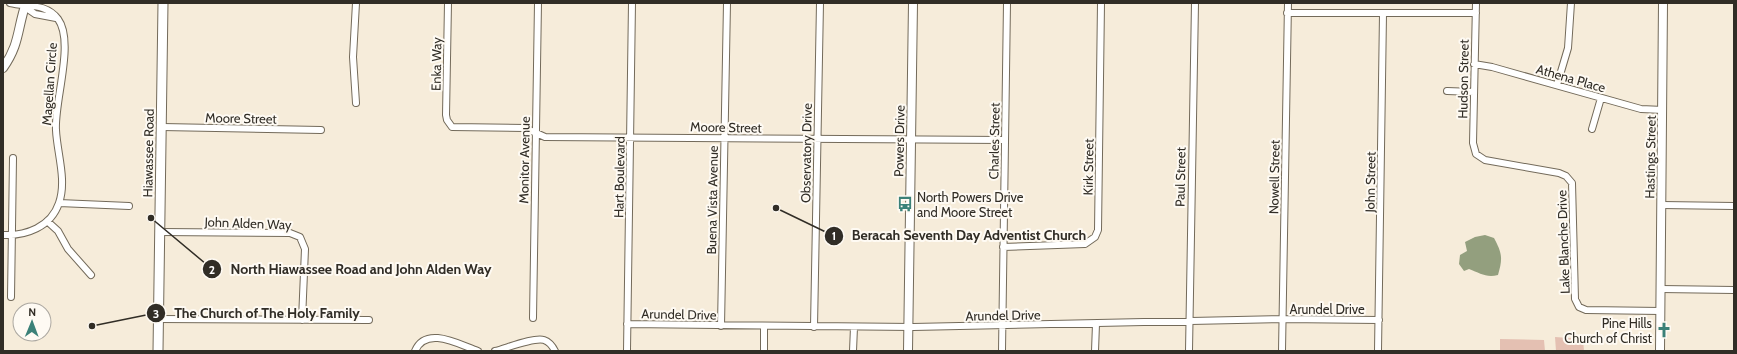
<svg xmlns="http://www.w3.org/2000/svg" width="1737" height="354" viewBox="0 0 1737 354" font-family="Cabin,sans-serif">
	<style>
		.green { fill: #e4c0b2 }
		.water { fill: #939f7e }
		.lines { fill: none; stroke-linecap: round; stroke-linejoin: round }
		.minor-casing { stroke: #736a5a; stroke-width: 8 }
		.tertiary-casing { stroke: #736a5a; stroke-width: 10 }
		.secondary-casing { stroke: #736a5a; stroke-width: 11 }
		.minor { stroke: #fff; stroke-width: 6 }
		.tertiary { stroke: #fff; stroke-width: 8 }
		.secondary { stroke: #fff; stroke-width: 9 }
		.labels { text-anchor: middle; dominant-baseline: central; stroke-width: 4; stroke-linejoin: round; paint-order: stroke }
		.street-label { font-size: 13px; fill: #312d26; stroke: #fefaf3 }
		.poi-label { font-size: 13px; fill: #312d26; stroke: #fefaf3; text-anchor: start }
		.leader { fill: none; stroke: #312d26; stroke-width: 1.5 }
		.callout-dot { fill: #312d26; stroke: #fefaf3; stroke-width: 1.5 }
		.mark-label { font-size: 12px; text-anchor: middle; font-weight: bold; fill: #fff }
		.callout-label { font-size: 14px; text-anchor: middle; font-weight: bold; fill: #312d26; stroke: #fefaf3; stroke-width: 4; stroke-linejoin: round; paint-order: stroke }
	</style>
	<rect width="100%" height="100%" fill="#f6ecda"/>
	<path class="green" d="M1555 337 1583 339 1584 351H1556Z
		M1500 339 1544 340 1545 351H1500Z"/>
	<path class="water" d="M1485 235 1494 238C1502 253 1503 258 1498 275 1486 278 1480 273 1469 269L1464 271 1459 264 1460 255 1467 251 1465 242 1475 237Z"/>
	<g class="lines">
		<defs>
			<path id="minor" d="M356 3 353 57 356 103
				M448 3 446 115 447 120 452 127 525 128 545 137 1005 140
				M1476 3 1473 143 1476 154 1485 160 1559 173 1566 176 1572 183 1575 299 1579 307 1586 310 1661 311
				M25 7 35 14 56 18
				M1287 13H1476
				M1474 64 1492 67 1641 109 1663 110
				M1557 85 1568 48 1571 3
				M1447 91 1474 92
				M162 127 321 130
				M1592 129 1601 98
				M59 203 129 206
				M1662 205 1734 206
				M47 221 58 231 68 249 91 275
				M160 232 290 233 300 237 305 249 302 320
				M3 235C26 236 51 227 59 203 67 180 57 153 56 130 54 102 75 42 58 19 46 3 27 7 10 3
				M1003 247 1085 244 1095 237 1098 230 1101 3
				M1661 289 1734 290
				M11 297 13 158
				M533 318 538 3
				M159 319 369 320
				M627 324 913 327 1283 319 1379 320
				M721 326 727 3
				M814 327 820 3
				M415 351C426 325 460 345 478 351
				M495 351C507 348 534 337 544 340 550 342 553 347 555 351
				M627 351 632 3
				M764 351V326
				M853 351 854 327
				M1002 351 1007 3
				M1095 351 1096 324
				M1189 351 1195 3
				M1282 351 1288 3
				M1378 351 1383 14"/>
			<path id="tertiary" d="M3 68C20 44 17 29 26 3
				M908 351 913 3
				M1660 351 1663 3"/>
			<path id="secondary" d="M158 351 163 3"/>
		</defs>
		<use href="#minor" class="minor-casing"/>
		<use href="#tertiary" class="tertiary-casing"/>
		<use href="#secondary" class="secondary-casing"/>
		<use href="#minor" class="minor"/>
		<use href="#tertiary" class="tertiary"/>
		<use href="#secondary" class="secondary"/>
	</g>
	<defs>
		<symbol id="bus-bare" viewBox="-9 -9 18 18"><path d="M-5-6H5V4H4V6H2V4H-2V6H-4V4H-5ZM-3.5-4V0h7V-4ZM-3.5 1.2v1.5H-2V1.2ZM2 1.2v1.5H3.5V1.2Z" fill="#3b8178" stroke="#fefaf3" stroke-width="2.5" paint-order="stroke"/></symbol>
		<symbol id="church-bare" viewBox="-9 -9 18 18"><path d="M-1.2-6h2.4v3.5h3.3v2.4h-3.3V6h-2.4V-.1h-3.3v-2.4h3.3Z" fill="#3b8178" stroke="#fefaf3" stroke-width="2.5" paint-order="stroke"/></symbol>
	</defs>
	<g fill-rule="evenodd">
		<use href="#bus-bare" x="894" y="193" width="22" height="22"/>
		<use href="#church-bare" x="1653" y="319" width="22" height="22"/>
	</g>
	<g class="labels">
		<g class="street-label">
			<text transform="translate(436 64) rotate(-89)">Enka Way</text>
			<text transform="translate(1571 78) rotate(16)">Athena Place</text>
			<text transform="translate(1463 79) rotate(-89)">Hudson Street</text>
			<text transform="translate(49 84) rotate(-86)">Magellan Circle</text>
			<text transform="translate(241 118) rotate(1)">Moore Street</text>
			<text transform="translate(726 127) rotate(1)">Moore Street</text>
			<text transform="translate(899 141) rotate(-89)">Powers Drive</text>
			<text transform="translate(994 141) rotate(-89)">Charles Street</text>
			<text transform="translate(148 153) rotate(-89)">Hiawassee Road</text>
			<text transform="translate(806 153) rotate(-89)">Observatory Drive</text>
			<text transform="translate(1650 157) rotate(-89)">Hastings Street</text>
			<text transform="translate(524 160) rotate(-89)">Monitor Avenue</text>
			<text transform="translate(1088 167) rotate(-89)">Kirk Street</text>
			<text transform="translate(619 177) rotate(-89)">Hart Boulevard</text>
			<text transform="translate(1180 177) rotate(-89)">Paul Street</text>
			<text transform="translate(1274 177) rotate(-89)">Nowell Street</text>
			<text transform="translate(1370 182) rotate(-89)">John Street</text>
			<text transform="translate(712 200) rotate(-89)">Buena Vista Avenue</text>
			<text transform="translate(248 223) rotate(2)">John Alden Way</text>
			<text transform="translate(1563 242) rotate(-92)">Lake Blanche Drive</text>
			<text x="1327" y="309">Arundel Drive</text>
			<text transform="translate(679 314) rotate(1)">Arundel Drive</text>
			<text transform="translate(1003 315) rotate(-1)">Arundel Drive</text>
		</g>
		<g class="poi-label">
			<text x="917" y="197">North Powers Drive<tspan x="917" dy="15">and Moore Street</tspan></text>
			<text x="1652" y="323" text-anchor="end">Pine Hills<tspan x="1652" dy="15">Church of Christ</tspan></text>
		</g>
	</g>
	<path class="leader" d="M776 208L834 236M151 218L212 269M92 326L156 313"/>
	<g class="callout-dot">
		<circle cx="776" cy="208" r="4"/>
		<circle cx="151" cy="218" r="4"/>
		<circle cx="92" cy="326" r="4"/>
		<circle cx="834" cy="236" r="10"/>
		<circle cx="212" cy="269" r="10"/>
		<circle cx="156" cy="313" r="10"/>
	</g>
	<g class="mark-label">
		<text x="834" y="240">1</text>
		<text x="212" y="274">2</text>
		<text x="156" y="318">3</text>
	</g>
	<g class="callout-label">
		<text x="969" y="240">Beracah Seventh Day Adventist Church</text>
		<text x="361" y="274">North Hiawassee Road and John Alden Way</text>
		<text x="267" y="318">The Church of The Holy Family</text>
	</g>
	<rect width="1737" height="354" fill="none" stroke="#312d26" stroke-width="8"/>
	<g transform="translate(32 322) rotate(1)"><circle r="19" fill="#fefaf3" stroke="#aca8a1"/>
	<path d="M0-3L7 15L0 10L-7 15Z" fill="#3b8178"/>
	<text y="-6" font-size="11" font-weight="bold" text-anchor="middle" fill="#312d26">N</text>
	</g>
</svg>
